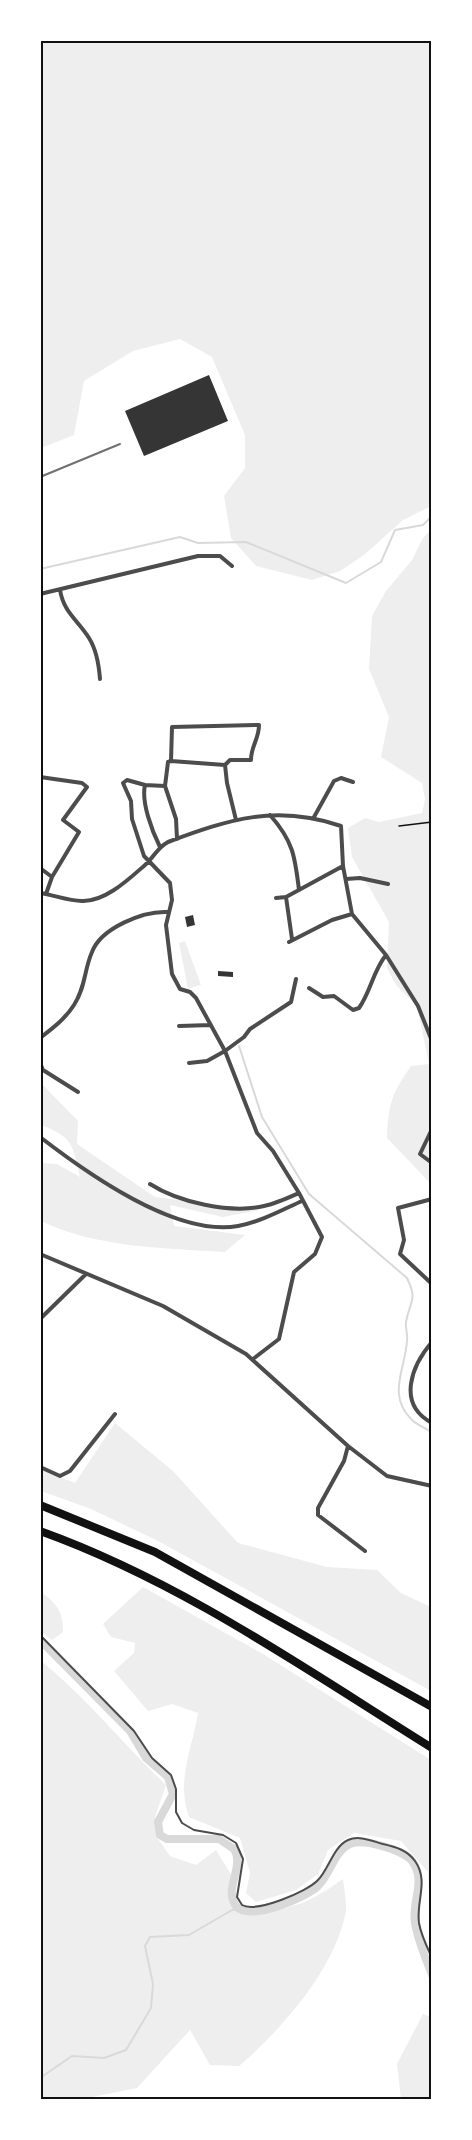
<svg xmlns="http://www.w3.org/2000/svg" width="472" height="2140" viewBox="0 0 472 2140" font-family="'IBM Plex Sans',sans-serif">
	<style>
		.green { fill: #eee }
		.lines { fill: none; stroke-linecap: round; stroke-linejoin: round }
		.stream { stroke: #d9d9d9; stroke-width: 2 }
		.canal { stroke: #d9d9d9; stroke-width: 8 }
		.building { fill: #353535 }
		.path { stroke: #111; stroke-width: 1.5 }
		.service { stroke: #4c4c4c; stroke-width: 2 }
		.minor { stroke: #4c4c4c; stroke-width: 4 }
		.motorway { stroke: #111; stroke-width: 8 }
		.rail { stroke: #707070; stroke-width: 2 }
		.neatline { fill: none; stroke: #111; stroke-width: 2 }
	</style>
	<rect width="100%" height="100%" fill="#fff"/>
	<path class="green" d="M41 40 431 41V506L403 520 364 555 340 571 312 580 256 566 231 538 224 496 245 468V435L212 357 180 339 133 351 84 381 74 435 41 448Z
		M431 530V1184L387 1138C388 1105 392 1093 411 1066L429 1064 417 1006 396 985 387 968 389 922 352 857 348 828 365 818 379 822 422 813 425 799 422 783 381 757 389 717 369 669 372 616 386 591 412 560 423 538Z
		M185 941 201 985 188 989 179 943Z
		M40 1082 78 1121 77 1144 155 1197 260 1210 223 1217 170 1205 174 1226 245 1235 225 1252C164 1248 97 1248 41 1221V1163L57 1164 80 1177C72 1144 74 1138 41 1125Z
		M115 1423 173 1471 238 1543 327 1567 377 1570 401 1593 431 1607V1691L158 1541 91 1509 41 1491 40 1469 75 1483Z
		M143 1587 263 1654 431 1760V1935L428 1872 401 1841 354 1833 328 1850 318 1874 296 1890 256 1902 246 1893 250 1873 240 1838 189 1817C176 1780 192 1750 198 1713L172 1704 148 1711 114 1671 134 1653 135 1643 111 1637 103 1624Z
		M41 1592C57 1604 63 1611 63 1632L52 1640 41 1632Z
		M40 1660C86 1697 123 1744 166 1785L155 1817 158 1839 170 1856 196 1865 216 1850 232 1876V1897L242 1908C289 1913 305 1905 343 1879 344 1890 348 1906 345 1916 332 1972 282 2029 239 2066L210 2065 190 2030 137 2088 82 2099H41Z
		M423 2014 431 2017V2099H401L397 2064Z"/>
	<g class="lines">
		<path class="stream" d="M40 569 180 537 198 543 246 542 346 583 381 562 395 530 423 525 432 516
			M239 1046 262 1117 309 1194 407 1278C418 1301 410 1300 406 1322 405 1328 408 1334 407 1340 406 1368 386 1395 412 1420 417 1425 426 1428 432 1433
			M40 2078 72 2056 104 2058 126 2050 151 2008 153 1984 145 1946 150 1937 189 1935 232 1910 239 1909"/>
		<path class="canal" d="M40 1640 130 1731 146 1758 168 1777 173 1794 158 1822 160 1835 167 1839H219L234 1849C245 1867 223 1889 236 1906 249 1922 307 1898 319 1885 330 1874 334 1853 348 1845 361 1837 403 1850 412 1861 427 1881 411 1902 415 1923 418 1941 426 1959 432 1975"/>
	</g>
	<path class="building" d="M209 375 228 421 144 456 125 411Z
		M193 915 195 925 187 927 185 917Z
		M218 971 233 972V977L218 976Z"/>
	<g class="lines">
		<path class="path" d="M399 826 432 822"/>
		<path class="service" d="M40 1635 134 1731 152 1758 171 1775 176 1789V1812L182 1823 194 1830 223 1835 236 1843 243 1859 237 1897 242 1905C256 1913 307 1892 318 1880 329 1869 333 1847 348 1840 359 1835 372 1841 383 1844 396 1847 407 1850 415 1861 429 1881 416 1901 419 1923 421 1935 427 1947 432 1958"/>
		<path class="minor" d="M60 590C64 613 77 619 89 638 96 649 99 666 100 679
			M40 594 198 556H220L232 566
			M225 765 230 760H251C251 746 259 739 259 725L172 727 171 761 225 765 227 783 236 820
			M40 777 82 783 87 787 63 820 79 832 52 877 46 894
			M145 785 127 780 123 783 131 801 132 819 144 856 170 883 172 900 166 925 172 974 180 989 190 992 196 998 225 1051 257 1133 273 1151 299 1193 322 1237 315 1254 294 1272 279 1339 253 1359
			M165 786 168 762 171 761
			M270 815C293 841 295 856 299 890
			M314 817 334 781 341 778 353 782
			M160 847C152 831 141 802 145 785L165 786 176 819 177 839
			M40 868 52 877
			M346 879 360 878 388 884
			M40 893C54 895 68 901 82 901 105 902 129 879 145 865 154 857 157 848 168 842 230 819 276 804 341 826L343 866 352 914 386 955 418 1006 432 1041
			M286 897 292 939
			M276 898 286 897 343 866
			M289 942 332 920 352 914
			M309 988 323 997 334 996 353 1010 359 1008C371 991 373 971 386 955
			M179 1026 211 1025
			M40 1038C53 1028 65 1019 74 1005 86 986 84 970 92 952 101 928 143 911 167 912
			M40 1063 43 1070 78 1092
			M189 1063 207 1061 225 1051 244 1037 250 1029 291 1002 296 979
			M432 1129 420 1154 432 1163
			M40 1137C88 1174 176 1237 238 1226 260 1222 282 1210 302 1201
			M150 1184C178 1202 230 1214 264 1206 275 1204 288 1198 299 1193
			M432 1199 398 1208 404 1240 400 1254 432 1284
			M40 1254 163 1306 246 1354 348 1446 387 1476 432 1486
			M40 1319 86 1274
			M432 1342C412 1365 396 1404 432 1423
			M348 1446 344 1461 318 1508V1515L365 1551
			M40 1467 60 1476 70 1471 115 1414"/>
		<path class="motorway" d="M40 1505 155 1552 432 1707
			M40 1531C182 1582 305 1669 432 1748"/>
		<path class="rail" d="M40 477 120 444"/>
	</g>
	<rect width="472" height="2140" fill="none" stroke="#ffffff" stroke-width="84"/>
	<rect x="42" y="42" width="388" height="2056" class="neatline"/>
</svg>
